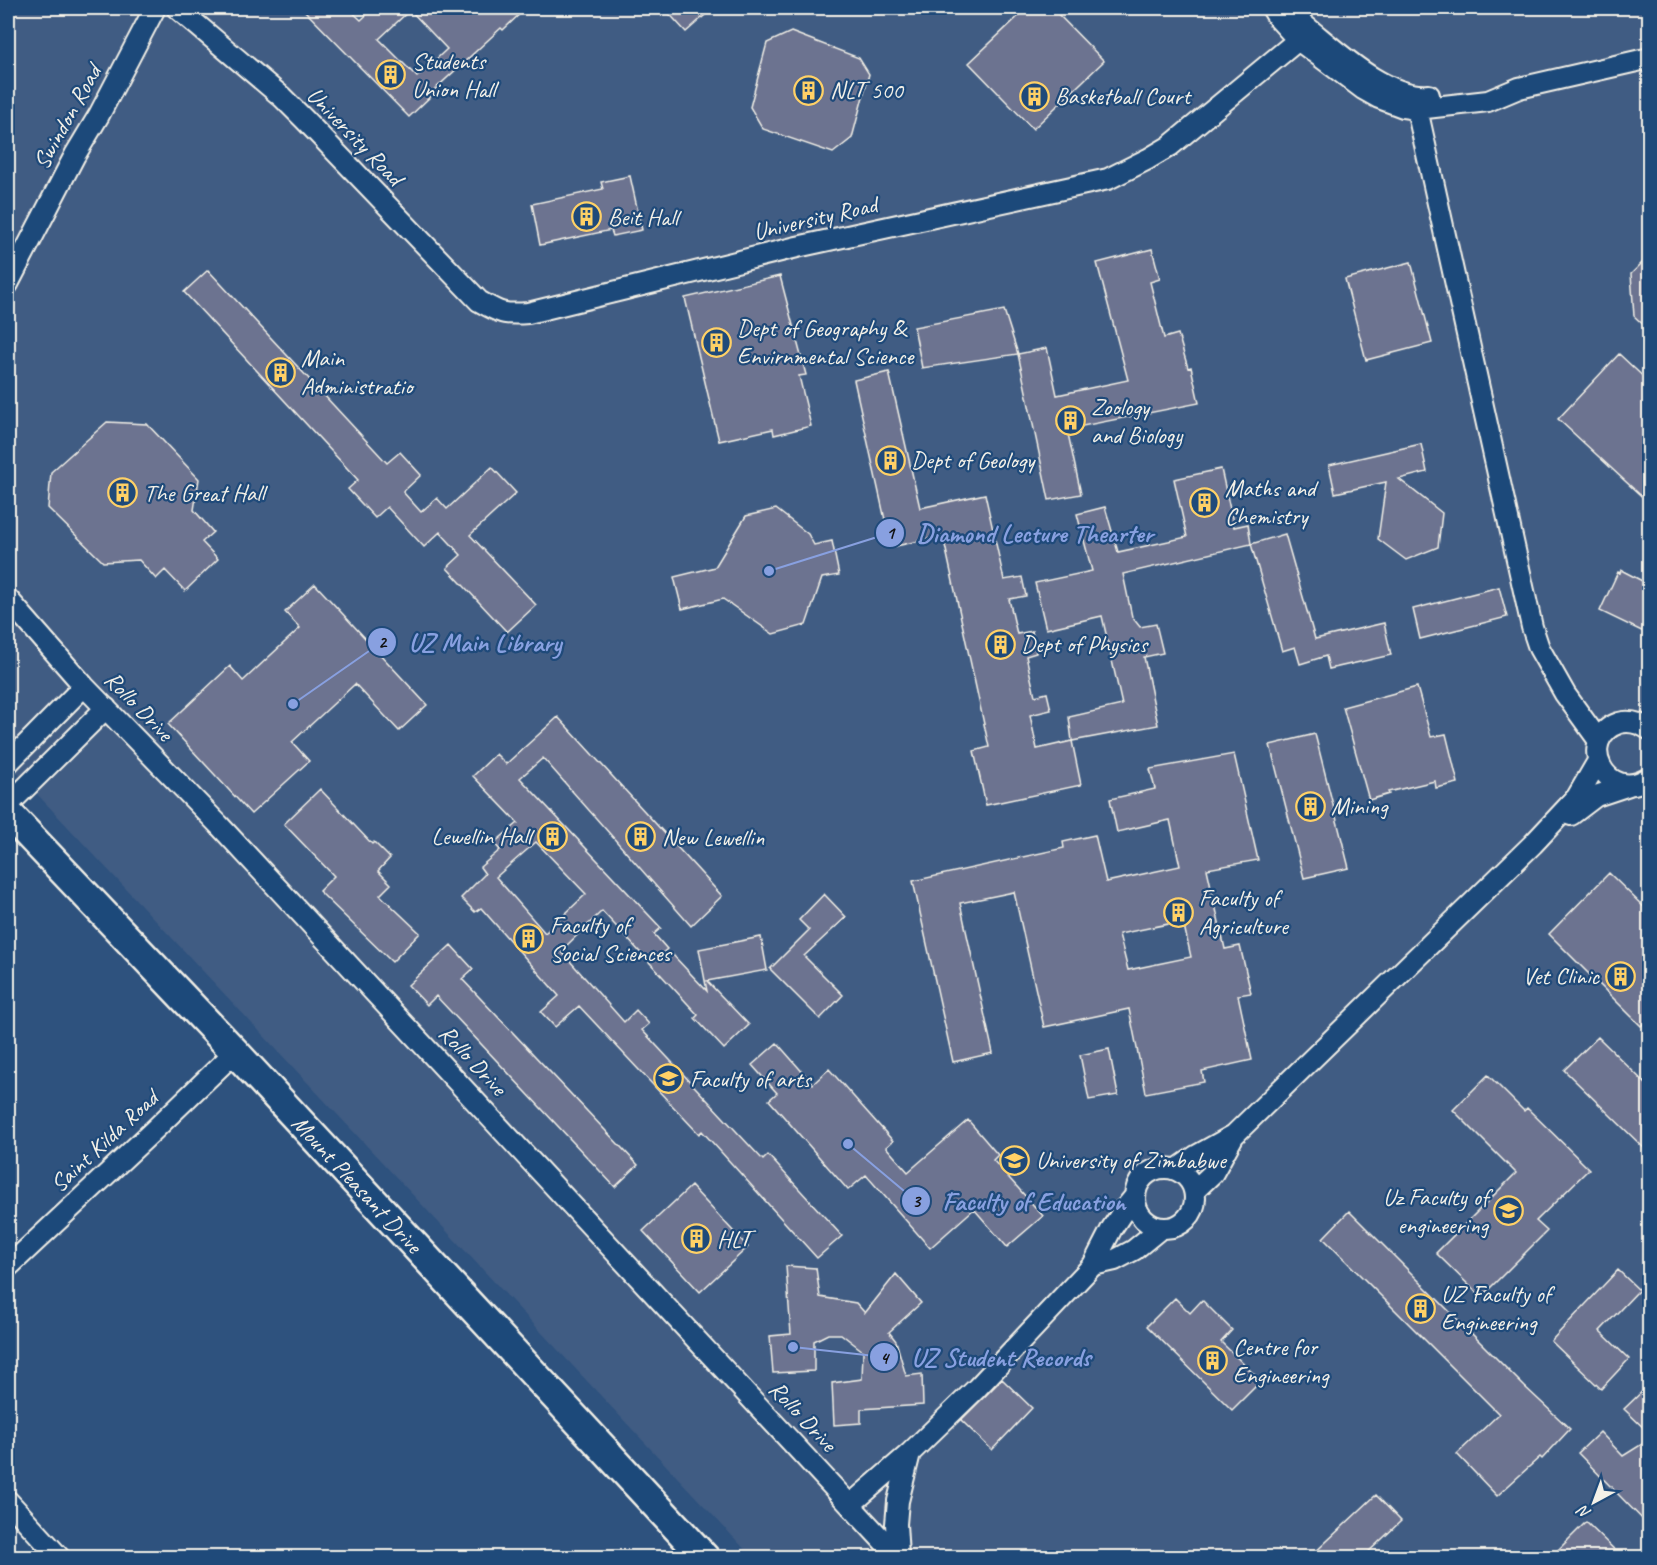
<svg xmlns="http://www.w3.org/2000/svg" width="1657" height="1565" viewBox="0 0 1657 1565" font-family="Caveat,sans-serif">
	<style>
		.built { fill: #415c83 }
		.building { fill: #6c7390; stroke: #f4f1e8; stroke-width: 1.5; fill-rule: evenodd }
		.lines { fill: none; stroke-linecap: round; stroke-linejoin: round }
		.street-casing { stroke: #f4f1e8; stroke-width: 24 }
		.secondary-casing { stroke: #f4f1e8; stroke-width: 33 }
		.street { stroke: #1f4a7a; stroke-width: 20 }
		.secondary { stroke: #1f4a7a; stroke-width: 28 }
		.labels { text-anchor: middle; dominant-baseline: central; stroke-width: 4.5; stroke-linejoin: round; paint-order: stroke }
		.poi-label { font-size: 24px; fill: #f4f1e8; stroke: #1f4a7a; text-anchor: start }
		.street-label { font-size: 24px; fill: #f4f1e8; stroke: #1f4a7a }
		.leader { fill: none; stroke: #88a0e0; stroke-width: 2 }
		.callout-dot { fill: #88a0e0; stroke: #1f4a7a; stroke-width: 2 }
		.mark-label { font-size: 18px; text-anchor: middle; font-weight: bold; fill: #111 }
		.callout-label { font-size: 26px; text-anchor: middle; font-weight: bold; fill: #88a0e0; stroke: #1f4a7a; stroke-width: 4.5; stroke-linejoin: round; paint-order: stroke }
	</style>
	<rect width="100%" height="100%" fill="#2e527e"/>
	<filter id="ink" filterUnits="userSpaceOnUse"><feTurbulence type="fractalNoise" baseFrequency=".0167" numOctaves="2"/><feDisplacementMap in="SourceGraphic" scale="12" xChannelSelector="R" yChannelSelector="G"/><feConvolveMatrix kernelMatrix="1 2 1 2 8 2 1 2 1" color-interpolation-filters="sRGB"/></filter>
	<g filter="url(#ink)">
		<path class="built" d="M8 8H1649V1557H752L8 763Z"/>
		<path class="building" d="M302 8H348L361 20 374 8H526L503 30 501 28 432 92 433 94 409 117ZM410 10 447 49 417 77 379 39Z
			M664 8H713L686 32Z
			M1027 8H1052L1104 61 1033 129 969 63Z
			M791 32 859 58 869 74 852 138 833 153 763 129 750 107 767 43Z
			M630 176 642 230 613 236 611 230 540 245 532 204 603 189 601 182Z
			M1152 249 1160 279 1150 282 1164 338 1178 334 1188 368 1191 367 1199 403 1067 429 1081 494 1049 500 1018 354 1047 348 1057 395 1128 380 1097 263Z
			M1650 255V331L1634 316 1631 274Z
			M1411 262 1432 343 1366 360 1345 279Z
			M208 270 387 463 400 452 421 475 403 492 421 512 437 498 447 509 492 467 516 493 470 535 536 605 507 632 447 568 461 555 440 532 424 547 387 507 375 518 348 489 358 480 184 292Z
			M780 276 806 375 799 376 811 426 774 435 773 429 719 441 685 298Z
			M1004 310 1018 354 922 368 914 327Z
			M1619 354 1650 383V504L1558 419Z
			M889 372 920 508 985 494 1004 580 1022 577 1026 596 1009 599 1017 634 1032 631 1036 653 1026 656 1035 696 1047 693 1051 710 1030 715 1037 749 1072 741 1081 785 986 805 974 751 989 747 943 536 891 547 854 380Z
			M107 422 147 424 199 479 194 510 213 532 202 542 218 559 185 591 165 570 156 579 139 560 103 562 48 508 51 472Z
			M1421 444 1427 472 1399 479 1442 513 1438 547 1406 560 1378 539 1386 482 1335 493 1329 465Z
			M1221 469 1234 527 1248 524 1251 544 1123 574 1132 617 1140 627 1156 624 1163 653 1144 657 1158 725 1072 741 1069 717 1122 705 1102 616 1046 629 1035 583 1092 571 1077 514 1105 507 1118 552 1187 537 1174 479Z
			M776 509 808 534 814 545 832 541 839 575 822 578 806 625 773 634 723 599 682 609 674 577 715 567 746 516Z
			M1285 534 1315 639 1384 623 1391 655 1329 669 1326 656 1300 664 1295 647 1282 651 1251 544Z
			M1621 570 1650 585V635L1600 611 1618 572 1620 573Z
			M315 584 427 705 399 731 355 684 292 742 309 761 251 814 168 724 230 666 243 681 300 628 285 612Z
			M1499 587 1507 617 1420 639 1413 609Z
			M1417 687 1431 737 1446 734 1458 783 1436 788 1435 781 1388 792 1389 794 1369 800 1343 707Z
			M558 717 722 896 691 926 543 758 520 778 661 928 654 934 667 949 658 957 672 954 707 991 699 949 761 937 767 970 707 981 749 1025 724 1049 695 1018 698 1015 602 911 561 951 624 1022 636 1010 649 1024 642 1030 763 1160 768 1155 842 1236 817 1258 702 1131 699 1134 579 1006 555 1027 541 1012 559 996 481 908 475 912 461 898 485 874 480 867 500 850 494 843 518 823 473 776 496 754 506 764ZM536 842 586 894 545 933 496 877Z
			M1315 734 1349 868 1304 878 1270 745Z
			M1234 754 1258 860 1207 869 1225 949 1240 946 1251 993 1238 995 1252 1060 1202 1071 1204 1082 1146 1093 1129 1009 1044 1027 1014 892 960 903 993 1053 953 1062 913 881 1064 848 1063 842 1095 835 1106 882 1180 866 1170 820 1117 832 1110 799 1155 789 1150 769ZM1183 921 1191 957 1128 970 1119 934Z
			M320 789 372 844 374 842 390 858 378 871 391 884 380 895 420 933 392 962 319 891 334 876 284 824Z
			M1609 873 1650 913V1018L1641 1026 1549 934Z
			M824 894 846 917 804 956 843 995 820 1019 770 969 809 930 799 920Z
			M451 945 473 969 462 979 638 1165 615 1187 436 996 427 1005 408 985Z
			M1598 1037 1650 1088V1154L1564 1070Z
			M777 1043 813 1084 829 1069 893 1141 886 1147 908 1172 968 1120 998 1155 993 1160 1043 1216 1007 1247 974 1209 930 1248 866 1175 848 1190 769 1100 777 1093 752 1065Z
			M1109 1049 1118 1095 1089 1100 1080 1055Z
			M1488 1075 1524 1111 1527 1108 1589 1169 1536 1221 1547 1231 1481 1297 1436 1253 1516 1173 1453 1110Z
			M691 1186 748 1247 700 1292 643 1231Z
			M1349 1211 1525 1387 1570 1429 1542 1459 1540 1457 1497 1496 1457 1454 1499 1414 1323 1238Z
			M786 1266 816 1268 820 1297 856 1303 865 1313 896 1274 921 1303 889 1332 896 1341 906 1376 922 1374 923 1405 861 1409V1423L834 1425 832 1383 862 1379 863 1351 841 1334H828L814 1341V1371L773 1373 770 1336 791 1334Z
			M1618 1270 1639 1290 1600 1331 1629 1359 1601 1389 1551 1341Z
			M1175 1298 1190 1313 1202 1300 1232 1330 1221 1342 1261 1381 1232 1410 1147 1326Z
			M1002 1379 1032 1408 992 1450 961 1420Z
			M1650 1384V1434L1624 1409Z
			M1600 1432 1623 1456 1650 1439V1527L1578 1453Z
			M1376 1495 1401 1521 1363 1557H1310Z
			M1586 1522 1622 1557H1551Z"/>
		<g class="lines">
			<defs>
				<path id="street" d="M177 8 282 97 305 120 479 301C500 313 503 315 528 313L797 247 1108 179 1148 159 1170 146 1298 40 1308 28
					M1272 8 1278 18 1298 40 1363 89 1379 98 1403 107 1417 109 1488 101 1519 88 1650 58
					M1283 8C1292 13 1300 22 1308 28 1340 54 1387 99 1429 95
					M1417 96V109L1532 627 1539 648 1565 694 1599 741
					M8 284 75 155 99 115 155 8
					M8 599 84 686 219 825 899 1558
					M1650 730C1640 723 1630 720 1619 723 1574 738 1606 807 1650 777
					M8 763 84 686
					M8 805 106 708
					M1571 815 1596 796 1629 785
					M1135 1198a30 30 0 1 1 60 0a30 30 0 1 1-60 0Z
					M1176 1170 1196 1156 1234 1135 1533 844 1577 797 1598 761
					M1194 1191 1213 1173 1234 1135
					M1093 1265 1115 1260 1134 1250 1161 1228
					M8 1267 154 1130 235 1052
					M8 1501 60 1558
					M850 1505 910 1453 977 1388 1093 1265 1112 1228 1126 1207 1135 1196
					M898 1556 896 1524 898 1501 910 1453"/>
				<path id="secondary" d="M8 813 235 1052 705 1558"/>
			</defs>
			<use href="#street" class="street-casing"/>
			<use href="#secondary" class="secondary-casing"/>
			<use href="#street" class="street"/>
			<use href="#secondary" class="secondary"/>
		</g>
	</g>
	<defs>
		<symbol id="building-ring" viewBox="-11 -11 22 22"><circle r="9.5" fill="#1f4a7a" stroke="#ffd166" stroke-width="1.5"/><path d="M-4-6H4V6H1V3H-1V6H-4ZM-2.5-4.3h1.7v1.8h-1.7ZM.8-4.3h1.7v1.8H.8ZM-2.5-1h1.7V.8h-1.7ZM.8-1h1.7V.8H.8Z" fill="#ffd166"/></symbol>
		<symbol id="university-ring" viewBox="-11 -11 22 22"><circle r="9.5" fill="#1f4a7a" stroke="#ffd166" stroke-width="1.5"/><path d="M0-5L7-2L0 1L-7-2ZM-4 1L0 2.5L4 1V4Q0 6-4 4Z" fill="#ffd166"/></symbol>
	</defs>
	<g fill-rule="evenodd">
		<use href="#building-ring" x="374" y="58" width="33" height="33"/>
		<use href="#building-ring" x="792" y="74" width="33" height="33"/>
		<use href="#building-ring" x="1018" y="80" width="33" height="33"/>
		<use href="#building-ring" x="570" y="200" width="33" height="33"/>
		<use href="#building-ring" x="700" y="326" width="33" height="33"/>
		<use href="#building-ring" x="264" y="356" width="33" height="33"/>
		<use href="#building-ring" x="1054" y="404" width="33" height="33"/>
		<use href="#building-ring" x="874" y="444" width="33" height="33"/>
		<use href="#building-ring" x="106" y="476" width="33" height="33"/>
		<use href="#building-ring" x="1188" y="486" width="33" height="33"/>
		<use href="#building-ring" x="984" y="628" width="33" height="33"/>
		<use href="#building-ring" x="1294" y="790" width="33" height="33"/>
		<use href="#building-ring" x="536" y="820" width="33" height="33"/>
		<use href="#building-ring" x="624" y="820" width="33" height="33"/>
		<use href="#building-ring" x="1162" y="896" width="33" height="33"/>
		<use href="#building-ring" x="512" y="922" width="33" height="33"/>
		<use href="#building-ring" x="1604" y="960" width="33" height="33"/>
		<use href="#university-ring" x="652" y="1062" width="33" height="33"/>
		<use href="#university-ring" x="998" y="1144" width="33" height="33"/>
		<use href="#university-ring" x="1492" y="1194" width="33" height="33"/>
		<use href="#building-ring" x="680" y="1222" width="33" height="33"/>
		<use href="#building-ring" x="1404" y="1292" width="33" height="33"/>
		<use href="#building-ring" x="1196" y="1344" width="33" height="33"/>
	</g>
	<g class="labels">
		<g class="poi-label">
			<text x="412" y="61">Students<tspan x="412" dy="28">Union Hall</tspan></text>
			<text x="830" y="90">NLT 500</text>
			<text x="1055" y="96">Basketball Court</text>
			<text x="608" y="217">Beit Hall</text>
			<text x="737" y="328">Dept of Geography &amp;<tspan x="737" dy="28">Envirnmental Science</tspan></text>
			<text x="301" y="358">Main<tspan x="301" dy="28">Administratio</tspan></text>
			<text x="1091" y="407">Zoology<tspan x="1091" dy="28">and Biology</tspan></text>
			<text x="911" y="460">Dept of Geology</text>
			<text x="1225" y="488">Maths and<tspan x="1225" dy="28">Chemistry</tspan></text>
			<text x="144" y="493">The Great Hall</text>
			<text x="1021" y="644">Dept of Physics</text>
			<text x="1331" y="806">Mining</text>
			<text x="531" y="836" text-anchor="end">Lewellin Hall</text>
			<text x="662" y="837">New Lewellin</text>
			<text x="1199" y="898">Faculty of<tspan x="1199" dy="28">Agriculture</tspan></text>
			<text x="550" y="925">Faculty of<tspan x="550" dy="28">Social Sciences</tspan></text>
			<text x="1599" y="976" text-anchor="end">Vet Clinic</text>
			<text x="690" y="1079">Faculty of arts</text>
			<text x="1036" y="1160">University of Zimbabwe</text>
			<text x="1488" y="1197" text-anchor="end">Uz Faculty of<tspan x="1488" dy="28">engineering</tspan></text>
			<text x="717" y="1239">HLT</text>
			<text x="1441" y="1294">UZ Faculty of<tspan x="1441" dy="28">Engineering</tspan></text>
			<text x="1233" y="1347">Centre for<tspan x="1233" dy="28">Engineering</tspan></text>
		</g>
		<g class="street-label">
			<text transform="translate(67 117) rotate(-61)">Swindon Road</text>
			<text transform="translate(355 136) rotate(46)">University Road</text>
			<text transform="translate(815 218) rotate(-13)">University Road</text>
			<text transform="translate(139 706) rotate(46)">Rollo Drive</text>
			<text transform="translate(473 1060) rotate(47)">Rollo Drive</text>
			<text transform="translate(104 1141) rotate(-43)">Saint Kilda Road</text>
			<text transform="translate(357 1184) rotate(47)">Mount Pleasant Drive</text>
			<text transform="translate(803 1416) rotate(47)">Rollo Drive</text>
		</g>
	</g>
	<path class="leader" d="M769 571L890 533M293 704L382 642M848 1144L916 1201M793 1347L884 1357"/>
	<g class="callout-dot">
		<circle cx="769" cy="571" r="6"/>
		<circle cx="293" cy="704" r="6"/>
		<circle cx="848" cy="1144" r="6"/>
		<circle cx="793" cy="1347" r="6"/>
		<circle cx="890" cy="533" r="15"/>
		<circle cx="382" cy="642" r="15"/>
		<circle cx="916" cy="1201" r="15"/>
		<circle cx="884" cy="1357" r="15"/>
	</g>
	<g class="mark-label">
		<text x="890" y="539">1</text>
		<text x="382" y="648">2</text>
		<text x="916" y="1207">3</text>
		<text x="884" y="1364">4</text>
	</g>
	<g class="callout-label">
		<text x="1035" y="542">Diamond Lecture Thearter</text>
		<text x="485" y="651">UZ Main Library</text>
		<text x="1034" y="1210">Faculty of Education</text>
		<text x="1001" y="1366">UZ Student Records</text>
	</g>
	<rect width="1657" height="1565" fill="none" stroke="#1f4a7a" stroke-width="30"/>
	<rect x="15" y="15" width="1627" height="1535" fill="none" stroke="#f4f1e8" stroke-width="2" filter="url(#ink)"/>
	<g transform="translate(1594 1502) rotate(221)" stroke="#1f4a7a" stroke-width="4.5" paint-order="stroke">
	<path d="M0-4.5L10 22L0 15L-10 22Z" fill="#f4f1e8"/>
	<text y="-9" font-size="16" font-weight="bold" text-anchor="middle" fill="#f4f1e8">N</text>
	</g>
</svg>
